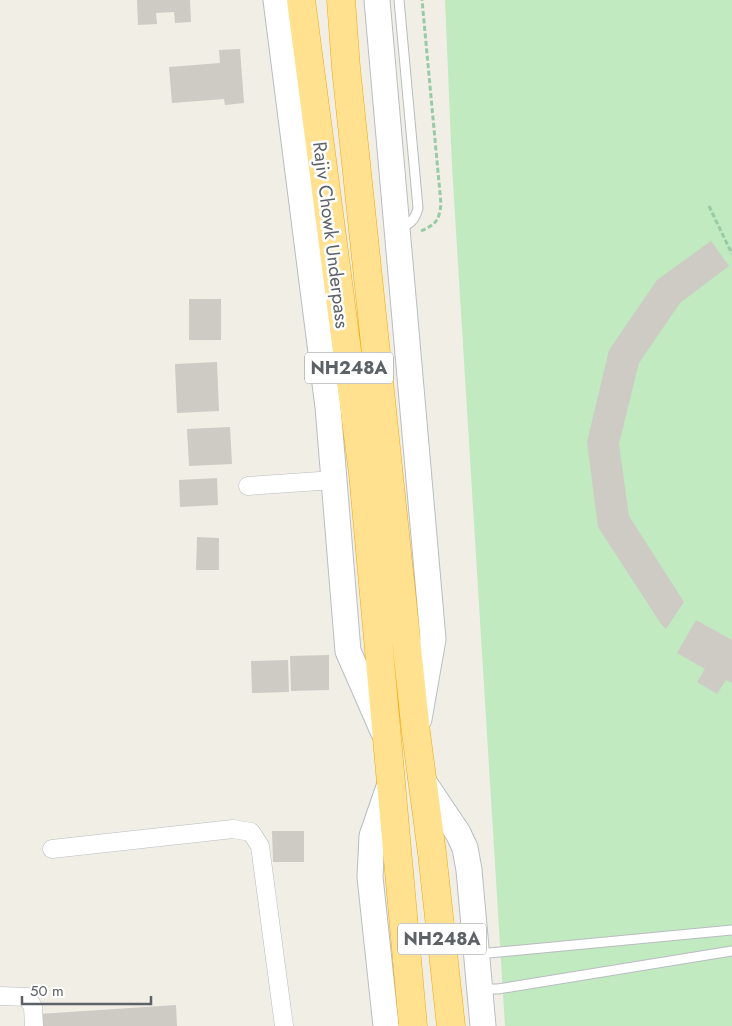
<svg xmlns="http://www.w3.org/2000/svg" width="732" height="1026" viewBox="0 0 732 1026" font-family="Jost,sans-serif">
	<style>
		.green { fill: #c1eac0 }
		.building { fill: #cecbc4 }
		.lines { fill: none; stroke-linecap: round; stroke-linejoin: round }
		.lane-casing { stroke: #b8bcc0; stroke-width: 11 }
		.street-casing { stroke: #b8bcc0; stroke-width: 19 }
		.secondary-casing { stroke: #b9bdc3; stroke-width: 27 }
		.highway-casing { stroke: #f7a700; stroke-width: 29 }
		.path { stroke: #97caa5; stroke-width: 3; stroke-dasharray: 5 2.5; stroke-linecap: butt }
		.lane { stroke: #fff; stroke-width: 9 }
		.street { stroke: #fff; stroke-width: 18 }
		.secondary { stroke: #fff; stroke-width: 25 }
		.highway { stroke: #ffe18f; stroke-width: 28 }
		.labels { text-anchor: middle; dominant-baseline: central; stroke-width: 5; stroke-linejoin: round; paint-order: stroke }
		.shield { fill: #fff; stroke: #8e9195; stroke-width: 1 }
		.shield-label { font-size: 18px; font-weight: bold; fill: #5d6267 }
		.street-label { font-size: 19px; fill: #5d6267; stroke: #fff }
	</style>
	<rect width="100%" height="100%" fill="#f1eee6"/>
	<path class="green" d="M445 0H732V1026H505L452 166Z"/>
	<path class="building" d="M137 0H190L191 22 175 23 174 12 156 13 157 24 138 25Z
		M240 49 244 103 225 105 224 99 172 103 169 67 220 63 219 50Z
		M711 241 729 266 680 303 639 363 619 444 629 516 684 602 666 629 661 624 598 527 587 442 609 350 657 280Z
		M189 299H221V340H189Z
		M217 362 219 411 177 413 175 364Z
		M230 427 232 464 189 466 187 429Z
		M217 478 218 505 180 507 179 480Z
		M197 537 219 538V570H196Z
		M696 620 732 640V683L726 680 717 694 697 682 705 669 677 653Z
		M329 655V690L291 691 290 656Z
		M288 660 289 692 252 693 251 661Z
		M272 831H304V862H273Z
		M176 1005 177 1026H40L39 1014Z"/>
	<g class="lines">
		<defs>
			<path id="lane" d="M398 228C410 225 415 220 418 208L399 0
				M478 954 732 930
				M480 989H498L732 951"/>
			<path id="street" d="M248 486 334 480
				M52 849 233 829 251 832 260 846 284 1026
				M0 996 27 997 33 1007 34 1026"/>
			<path id="secondary" d="M276 0 328 407 348 651 383 731
				M377 0 433 639 419 719
				M421 778 458 833 465 848 469 870 483 1026
				M386 1026 370 877 372 836 390 784"/>
			<path id="highway" d="M301 0 363 473 413 1026
				M341 0 346 68 416 733 432 853 451 1026"/>
		</defs>
		<use href="#lane" class="lane-casing"/>
		<use href="#street" class="street-casing"/>
		<use href="#secondary" class="secondary-casing"/>
		<use href="#highway" class="highway-casing"/>
		<path class="path" d="M709 206 732 254
			M421 231C436 224 439 221 441 204L422 0"/>
		<use href="#lane" class="lane"/>
		<use href="#street" class="street"/>
		<use href="#secondary" class="secondary"/>
		<use href="#highway" class="highway"/>
	</g>
	<g class="labels">
		<g class="shield">
			<rect x="305" y="352.5" width="88" height="31" rx="4"/>
			<rect x="398" y="923.5" width="88" height="31" rx="4"/>
		</g>
		<g class="shield-label">
			<text x="349" y="368">NH248A</text>
			<text x="442" y="939">NH248A</text>
		</g>
		<g class="street-label">
			<text transform="translate(331 235) rotate(83)">Rajiv Chowk Underpass</text>
		</g>
	</g>
	<path d="M22 996v8h129v-8" fill="none" stroke="#5d6267" stroke-width="2.5"/>
	<text x="30" y="996" font-size="15" fill="#5d6267" stroke="#ffffff" stroke-width="4" paint-order="stroke">50 m</text>
</svg>
